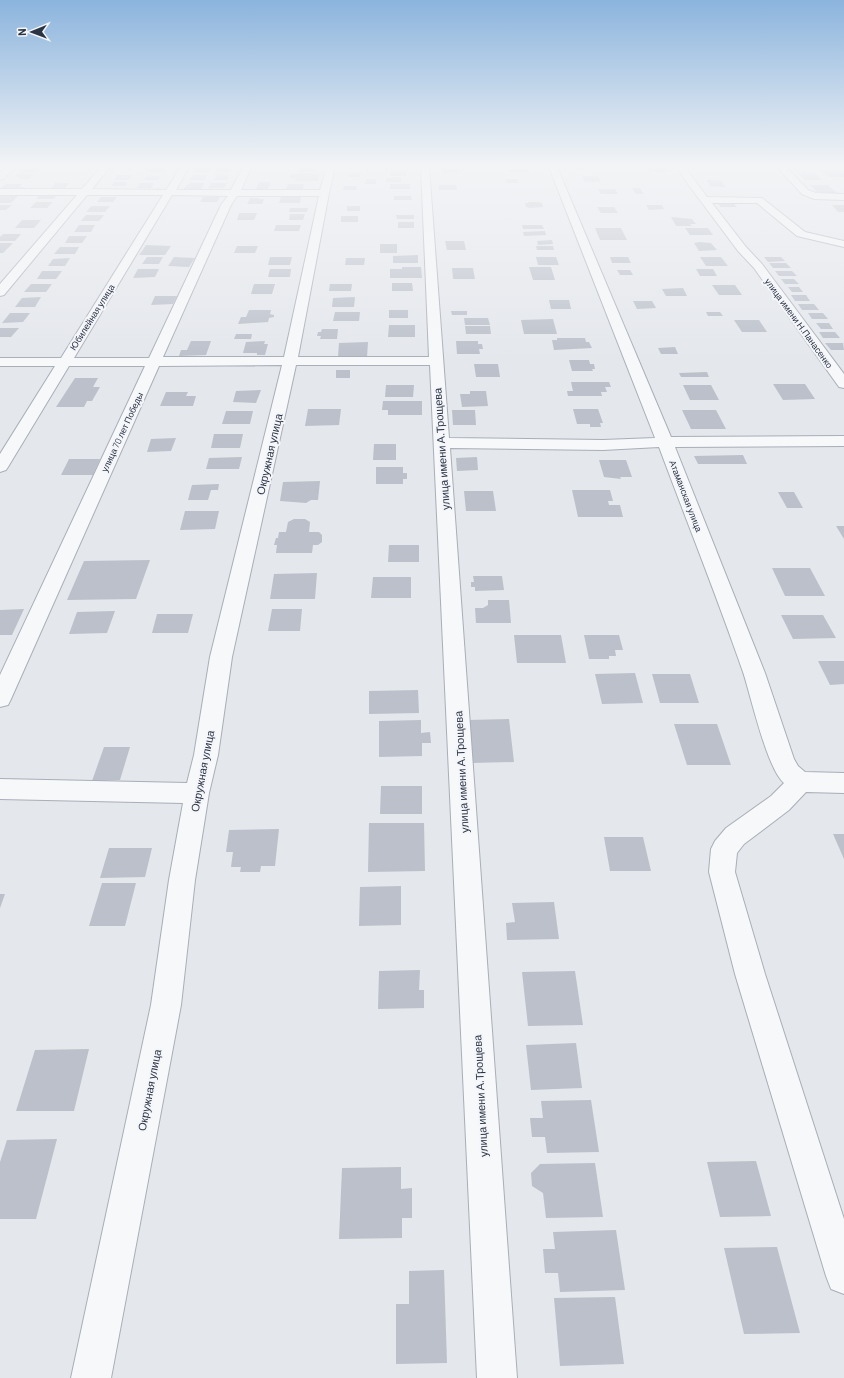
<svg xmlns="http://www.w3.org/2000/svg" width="844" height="1378" viewBox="0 0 844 1378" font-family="Barlow,sans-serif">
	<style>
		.building { fill: #bbc0ca }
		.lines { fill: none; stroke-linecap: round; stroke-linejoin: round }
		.minor-casing { stroke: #a9aeb7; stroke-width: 2 }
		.minor { fill: #f7f8fa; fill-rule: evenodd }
		.labels { text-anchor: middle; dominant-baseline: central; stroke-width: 4; stroke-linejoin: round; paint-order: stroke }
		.far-street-label { font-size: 9px; fill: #2b3445; stroke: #f4f6f9 }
		.street-label { font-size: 11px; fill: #2b3445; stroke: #f4f6f9 }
	</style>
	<rect width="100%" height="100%" fill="#e4e7ec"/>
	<path class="building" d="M151 167H161L160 168H167L164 172H147Z
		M299 167H317L316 172H297Z
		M575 167H586L587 170H577Z
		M647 167H664L668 172H651Z
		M24 168H40L35 173H19Z
		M195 168H212L209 172H195Z
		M218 168H233L231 172H216Z
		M442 168 459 169 460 173 442 174Z
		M509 169H527L529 173H510Z
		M391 171H407V176H390Z
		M822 171H841L844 173V177H829Z
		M299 173H320L318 181H295L296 178H290L291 174Z
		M348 173H361L360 177H347Z
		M798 173H815L822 180H805Z
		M17 174H34L29 179H18L20 177H14Z
		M216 174 221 175H229L227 180H213Z
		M117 175H132L128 180H114Z
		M193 175H207L205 180H190Z
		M146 176H161L158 180H143Z
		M582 176H598L601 182H585Z
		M401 177V182H386V178Z
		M366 179H376V184H365Z
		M506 179H517L518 183H507Z
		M706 180H720L726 187H711Z
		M114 182H128L125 186H112Z
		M259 182H271L268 189H256Z
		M55 183H69L64 189H51Z
		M140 183H154L151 188H136Z
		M190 183H205L201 189H183Z
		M211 183H227L224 188H208Z
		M6 184H22L19 187H25L23 189H0Z
		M288 184H304L303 189H286Z
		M390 184H410V189H390Z
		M439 185H456L457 190H439Z
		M810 185H828L837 193H818Z
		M344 186H357L356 190H343Z
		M632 188H640L644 194H636Z
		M598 189H615L618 194H601Z
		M41 194 57 195 54 199H36Z
		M0 195H19L11 203H0Z
		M394 196H411L412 200H394Z
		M101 197H117L113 202H97Z
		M203 197H220L217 202H200Z
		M281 197H301L300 203H279Z
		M250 198H259L258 199H264L262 204H247Z
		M36 202H53L47 208H30Z
		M528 202H538L542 203 543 207 530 208 526 207 525 203H529Z
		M717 203H733L737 207H721Z
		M0 205H12L6 210H0Z
		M646 205H662L664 209 649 210Z
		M832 205H844V212H838Z
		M91 206H110L105 212H86Z
		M347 206H360V211H347Z
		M597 207H614L618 213H601Z
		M290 208H308L307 212H289Z
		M239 213H257L254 220H237Z
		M290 214H305L303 220H289Z
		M86 215H104L99 221H81Z
		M396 215H414V219H397Z
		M341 216H358V222H341Z
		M671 217 692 219 696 224H690L692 226H676Z
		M22 220H41L34 228H15Z
		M398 222H414V228H398Z
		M79 225H95L91 232H74Z
		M276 225H301L299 231H274Z
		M522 225H542L544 229H523Z
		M595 228H621L627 240H600Z
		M685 228H708L713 235H690Z
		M545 231 546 235 524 236 523 232Z
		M3 234H21L15 241H0V237Z
		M69 236H87L82 243H65Z
		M552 240 553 244 538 245 537 241Z
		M445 241H464L466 250H447Z
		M699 242 711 243 717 250 699 251 694 243Z
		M0 243H13L3 253H0Z
		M380 244H397V253H380Z
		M146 245 171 246 165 255H139Z
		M237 246H258L255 253H234Z
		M536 246H553L554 250H537Z
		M60 247H79L75 254H54Z
		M418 255V263H393V256Z
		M147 257H163L159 264H142Z
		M174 257 195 258 189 267 168 266Z
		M270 257H292L290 265H268Z
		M536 257H556L559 265H538Z
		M610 257H628L631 263H612Z
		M700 257H721L728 266H706Z
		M764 257H781L785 261 768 262Z
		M70 258 65 266H48L53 259Z
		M346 258H365L364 265H345Z
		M769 263H786L791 268H773Z
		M402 267H421L422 278H390V269H402Z
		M529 267H551L555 280H533Z
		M452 268H473L475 279H453Z
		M138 269H159L155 277 133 278Z
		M270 269H291L290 277H268Z
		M696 269H713L717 276H700Z
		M617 270H630L633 275H620Z
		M42 271H62L56 279H37Z
		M775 271H792L797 276H779Z
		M781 279H794L799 284H785Z
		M392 283H412L413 291H392Z
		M31 284H52L46 292H24Z
		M254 284H275L272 294H251Z
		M330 284H352L351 291H329Z
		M712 285H735L742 295H719Z
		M788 287H799L803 292H792Z
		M683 288 687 296H666L662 289Z
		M791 295H806L810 301H795Z
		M155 296H177L173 304 151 305Z
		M41 297 35 307H15L22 298Z
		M355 297 354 307H332L333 298Z
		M549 300H569L571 309H551Z
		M633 301H652L656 308 637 309Z
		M798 304H814L819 310H802Z
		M249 310H271L270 314 274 315V317L269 318 268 322 238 324 241 317H246Z
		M389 310H408V318H389Z
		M451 311H467V315H452Z
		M335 312H360L359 321H333Z
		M706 312H720L723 316H708Z
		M10 313H30L23 322 2 323Z
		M808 313H823L828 319H812Z
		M464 318H488L490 325H465Z
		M553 319 557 334H524L521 320Z
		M734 320H759L767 332H742Z
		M816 323H829L833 329H821Z
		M389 325H415V337H388Z
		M465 326H490L491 334H466Z
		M0 328H19L11 337H0Z
		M322 329H338L337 339H320L321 336H317L318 332H321Z
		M819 332H835L840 338H823Z
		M236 334H252L251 339H234Z
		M557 338H585L586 342H589L592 348 554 350 552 340H557Z
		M191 341H211L206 355 179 356 181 350H187Z
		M265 341 264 344H268L265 355H257V353H243L246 342Z
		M456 341H478V344H482L483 349H479L480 354H457Z
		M368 342 367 357H338L339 343Z
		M825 343H843L844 350H831Z
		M675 347 678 354H661L658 348Z
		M569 360H589L590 364H594L595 369H592L593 371H572Z
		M474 364H498L500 377H476Z
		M336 370H350V378H336Z
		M707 372 709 377H681L679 373Z
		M75 378H98L93 387H100L92 401H87L84 407H56Z
		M571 382H609L611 387H605L607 392H601L602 396H568L567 391H573Z
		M773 384H805L815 399 783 400Z
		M386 385H414L413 397H385Z
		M683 385H711L719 400H690Z
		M261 390 256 403 233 402 236 391Z
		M470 391H486L488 406 462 407 460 394H470Z
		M166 392H188L186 396H196L193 406H160Z
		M383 401H422V415H388V410H382Z
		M308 409H341L339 425 305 426Z
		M573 409H598L603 423H600L601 427H590V424H577Z
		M452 410H475L476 425H453Z
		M682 410H716L726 429H691Z
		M226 411H253L250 424H222Z
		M214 434H243L240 448H211Z
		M176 438 171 451 147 452 151 439Z
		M374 444H396V460H373Z
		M743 455 747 464H698L694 456Z
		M242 457 239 469H206L209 458Z
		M477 457 478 470 457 471 456 458Z
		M69 459H100L93 475H61Z
		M599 460H626L632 477H620L621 479 604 477Z
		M376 467H403V473H407V479H403V484H376Z
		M320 481 318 500H311L306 503 280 501 283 482Z
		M219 484 218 490H211L208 500H188L192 485Z
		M572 490H610L613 501H608L609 505H620L623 517H578Z
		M464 491H493L496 511H466Z
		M778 492H794L803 508H787Z
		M185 511H219L215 529 180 530Z
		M294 519H305L310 522 309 532H319L322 535V542L318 545H313L312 553H276L277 545H274L276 538H278L279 532H286L288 522Z
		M836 526H844V539Z
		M389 545H419V562H388Z
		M150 560 136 599 67 600 84 561Z
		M772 568H810L825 596H785Z
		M317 573 315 599H270L274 574Z
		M473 576H502L504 590 475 591V587H471V582H474Z
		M373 577H411V598H371Z
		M488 600H509L511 623H476L475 608H483L488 605Z
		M24 609 12 635H0V610Z
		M272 609H302L300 631H268Z
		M115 611 107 633 69 634 77 612Z
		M157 614H193L188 633H152Z
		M781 615H823L836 638 793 639Z
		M514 635H561L566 663H517Z
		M584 635H619L623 650H615L616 656H609V659H589Z
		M818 661H844V684L830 685Z
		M635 673 643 703 602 704 595 674Z
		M652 674H690L699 703H660Z
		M418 690 419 713 369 714V691Z
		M509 719 514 762 471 763 468 720Z
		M421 720V733L430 732 431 743H422V756L379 757V721Z
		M674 724H717L731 765H687Z
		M104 747H130L120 780 92 781Z
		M381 786H422V814H380Z
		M369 823H424L425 871 368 872Z
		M279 829 275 866H261L260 872H240L241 867H231L233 852H226L229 830Z
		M833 834H844V859Z
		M604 837H643L651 871H610Z
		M109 848H152L145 877 100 878Z
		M102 883H136L125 926H89Z
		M401 886V925L359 926 360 887Z
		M0 894H5L0 908Z
		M554 902 559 939 507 940 506 923 515 922 512 903Z
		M420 970 419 990H424V1008L378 1009 379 971Z
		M575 971 583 1025 528 1026 522 972Z
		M576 1043 582 1088 531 1090 526 1045Z
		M89 1049 74 1111H16L35 1050Z
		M591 1100 599 1152 547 1153 545 1137H532L530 1118H543L541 1101Z
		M57 1139 36 1219H0V1162L7 1140Z
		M756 1161 771 1216 720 1217 707 1162Z
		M595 1163 603 1217 546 1218 543 1193 532 1186 531 1173 540 1164Z
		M401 1167V1189L412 1188V1218H402V1238L339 1239 342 1168Z
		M616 1230 625 1290 560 1292 558 1273H545L543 1249H555L553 1232Z
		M777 1247 800 1333 744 1334 724 1248Z
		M444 1270 447 1363 396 1364V1304H409V1271Z
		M615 1297 624 1364 560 1366 554 1298Z"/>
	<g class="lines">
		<defs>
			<path id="minor" d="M7 167H16L3 179 0 180V172Z
				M101 167H110L92 189 166 190 181 167H189L176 190H231L243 167H251L241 190H320L327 167H335L329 193 298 357H429L421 167H429L449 438 603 440 655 438 549 167H557L671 437 844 436V446L675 447 765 673 794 759 798 766 805 772 844 773V793L806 792 789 810 744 844 737 853 735 872 765 974 844 1219V1294L831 1289 826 1276 735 974 709 872 711 849 715 841 726 828 771 796 784 783C767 769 751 696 743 672 717 597 687 522 659 447L603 450 450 448 517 1378H477L430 365H296L232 657 218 755 209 793 195 880 181 1005 111 1378H71L151 1005 169 880 183 803 0 799V779L187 783 194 755 210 657 282 365 159 366 11 699 8 705 0 707V675L145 366H69L8 467 6 470 0 472V454L55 366H0V358H61L163 195H87L4 295 0 296V284L77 195H0V189H82ZM172 195 228 196 221 205 149 358H74ZM237 196H319L284 357H163L231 205Z
				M677 167H685L707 197 762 198 805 232 844 241V247L797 236 757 203H712L746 247 762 264 844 374V388L839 387 754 268 738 251 688 184Z
				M777 167H786L808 190 816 193 844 194V200L814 199 802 194Z"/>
		</defs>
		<use href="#minor" class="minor-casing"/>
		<use href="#minor" class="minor"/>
	</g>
	<linearGradient id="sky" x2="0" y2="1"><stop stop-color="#8bb4dd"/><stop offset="0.46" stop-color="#f3f4f6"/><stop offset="1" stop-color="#f3f4f6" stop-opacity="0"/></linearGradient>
	<rect width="844" height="360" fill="url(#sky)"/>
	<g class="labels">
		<g class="far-street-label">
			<text transform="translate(92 317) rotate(-58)">Юбилейная улица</text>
			<text transform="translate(799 323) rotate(54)">улица имени Н.Панасенко</text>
			<text transform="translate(122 432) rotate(-65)">улица 70 лет Победы</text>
			<text transform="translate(686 496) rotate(69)">Атаманская улица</text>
		</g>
		<g class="street-label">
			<text transform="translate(441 449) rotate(-94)">улица имени А.Трощева</text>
			<text transform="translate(269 454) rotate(-77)">Окружная улица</text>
			<text transform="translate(202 771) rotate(-79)">Окружная улица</text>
			<text transform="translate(461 772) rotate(-93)">улица имени А.Трощева</text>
			<text transform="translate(149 1090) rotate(-79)">Окружная улица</text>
			<text transform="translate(480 1096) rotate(-93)">улица имени А.Трощева</text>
		</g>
	</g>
	<g transform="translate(32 32) rotate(269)" stroke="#f4f6f9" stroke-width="3" paint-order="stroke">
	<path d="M0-3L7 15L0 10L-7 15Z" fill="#2b3445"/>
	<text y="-6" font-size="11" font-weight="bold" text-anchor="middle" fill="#2b3445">N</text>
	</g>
</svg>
